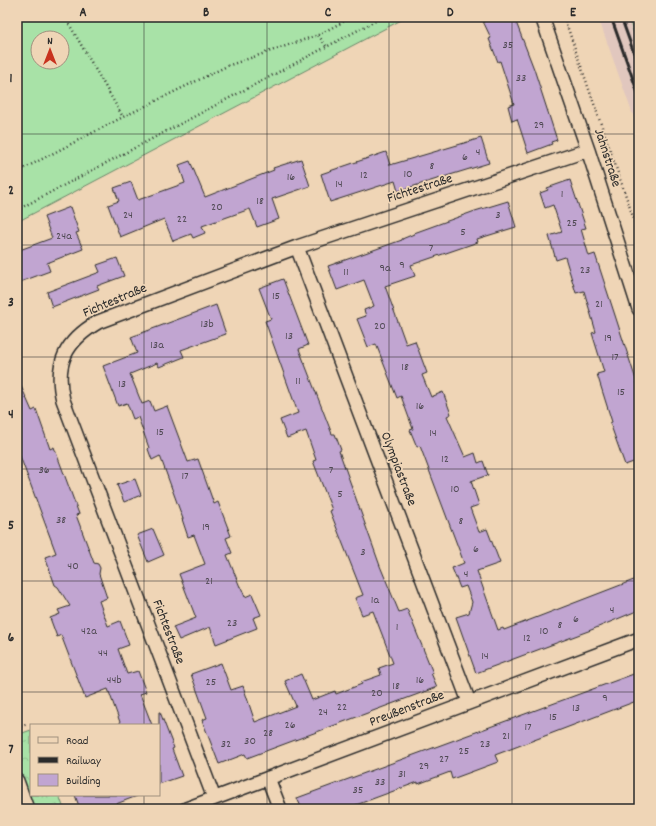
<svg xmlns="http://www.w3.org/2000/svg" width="656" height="826" viewBox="0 0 656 826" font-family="Dekko,sans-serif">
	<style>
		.built { fill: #e1c7be }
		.forest { fill: url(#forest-firs); stroke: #6a8669 }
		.park { fill: url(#park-crowns); stroke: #6a8669 }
		.pitch { fill: #a8e2a7; stroke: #6a8669; fill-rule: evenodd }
		.building { fill: #c1a5d1; stroke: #2b2b2b }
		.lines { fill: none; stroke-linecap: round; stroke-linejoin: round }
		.street-casing { stroke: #2b2b2b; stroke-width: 16 }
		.path { stroke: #2b2b2b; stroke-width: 2.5; stroke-dasharray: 1 3; stroke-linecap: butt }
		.street { stroke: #efd5b6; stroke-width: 13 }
		.rail { stroke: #2b2b2b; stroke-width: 3 }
		.grid { fill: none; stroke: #2b2b2b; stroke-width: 1; stroke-opacity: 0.55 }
		.labels { text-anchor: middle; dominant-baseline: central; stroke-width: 3.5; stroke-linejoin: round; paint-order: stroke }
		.number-label { font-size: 12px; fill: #504a54 }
		.street-label { font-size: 14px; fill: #2b2b2b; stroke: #efd5b6 }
		.neatline { fill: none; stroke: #2b2b2b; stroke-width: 1.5 }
		.grid-label { font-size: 13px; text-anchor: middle; font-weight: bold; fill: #2b2b2b }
	</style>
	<defs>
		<pattern id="forest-firs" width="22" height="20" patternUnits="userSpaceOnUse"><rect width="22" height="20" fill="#a8e2a7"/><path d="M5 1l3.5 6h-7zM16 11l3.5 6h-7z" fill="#91c290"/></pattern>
		<pattern id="park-crowns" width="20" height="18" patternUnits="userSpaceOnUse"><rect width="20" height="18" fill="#a8e2a7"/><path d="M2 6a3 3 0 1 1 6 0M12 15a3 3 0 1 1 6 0" fill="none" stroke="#91c290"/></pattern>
	</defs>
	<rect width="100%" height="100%" fill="#efd5b6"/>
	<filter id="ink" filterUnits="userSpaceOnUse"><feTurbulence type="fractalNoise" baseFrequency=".025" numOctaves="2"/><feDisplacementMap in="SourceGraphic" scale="8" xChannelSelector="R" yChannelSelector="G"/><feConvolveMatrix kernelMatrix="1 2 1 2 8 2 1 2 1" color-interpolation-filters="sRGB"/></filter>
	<g filter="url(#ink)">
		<path class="built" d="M598 17H628L639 48V132Z"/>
		<path class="forest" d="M628 17H639V48Z"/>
		<path class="park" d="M31 730V795H59L64 809H17V735Z"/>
		<path class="pitch" d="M17 17H407L17 222ZM38 38H62V62H38Z"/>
		<path class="building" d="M481 17H514L534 69 557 140 551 142 552 144 528 153 517 119 512 121 508 106 514 104 500 61 498 62 489 39 491 38Z
			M481 138 489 163 398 191 395 181 330 202 321 174 386 152 390 165Z
			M301 159 310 186 272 199 279 219 257 227 250 209 202 226 205 233 193 238 191 234 173 241 164 219 120 237 108 205 119 201 114 188 131 182 138 200 185 183 179 165 190 161 205 197 274 170 273 168Z
			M570 180 586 228 581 229 589 256 595 254 639 389V460L625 465 610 423 612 422 597 374 604 372 592 333 596 332 584 291 576 293 565 257 556 260 549 236 562 232 553 205 545 208 540 193 548 190 547 188Z
			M508 201 516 227 477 239 478 242 411 265 415 276 385 286 406 344 415 341 427 373 422 375 431 397 443 392 451 414 447 416 465 457 475 453 478 463 483 461 488 475 471 481 479 505 470 508 479 532 487 529 500 563 477 571 498 630 503 628 504 630 639 578V610L591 630 476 673 456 617 469 613 472 602 466 586 460 588 452 568 464 563 420 446 417 447 410 430 413 429 401 396 397 398 376 344 368 347 357 319 366 316 364 310 374 306 364 280 337 290 328 266 402 240V239L414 234V233L475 211Z
			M70 207 79 232 76 233 83 249 47 263 50 271 20 282 17 273V251L52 238 44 217Z
			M117 258 124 276 97 286 99 289 52 307 47 292 100 272 97 265Z
			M283 279 308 345 299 349 332 434H335L341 450 339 451 380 566 399 612 407 609 433 673H431L437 687 247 758 245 754 219 764 202 720 207 718 191 674 221 663 231 690 243 686 255 722 296 706 285 681 301 674 312 700 335 691 336 694 362 684 361 682 381 675 379 668 393 663 373 611 362 615 355 598 363 595 330 511 332 510 313 461 316 460 306 431 287 438 280 420 298 413 265 321 271 319 259 288Z
			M216 305 226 334 181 350 184 357 159 367 157 363 130 374 142 404 150 401 154 411 167 406 188 462 198 459 214 504 218 502 231 536 226 538 232 553 227 555 240 587H241L245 597 252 594 261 615 253 618 257 628 216 644 210 627 179 640 173 627 196 618 179 574 205 564 194 535 188 537 182 519H183L160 456 152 460 148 449 149 448 138 417 133 419 127 403 118 406 103 366 137 353 131 337Z
			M17 377 32 411 36 409 50 449 54 447 79 514 76 515 94 563 98 564 100 568 99 574 107 598 99 601 108 626 120 621 129 645 118 649 127 674 138 671 146 692 140 694 152 725H121L108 689 85 698 61 635 57 637 50 618 60 614 58 610 70 606 58 587 55 585 45 557 56 553 17 448Z
			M135 479 141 495 124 502 117 485Z
			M153 529 164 555 148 562 137 535Z
			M639 672V700L495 755 498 762 452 779 450 772 418 784V782L345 809H302L297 798Z
			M159 712H160L174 748 172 749 182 776 159 784Z
			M75 795H136L137 796 103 809H80Z"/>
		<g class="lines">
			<defs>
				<path id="street" d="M542 17 588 150 639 309
					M297 247 469 702
					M268 778 280 809
					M17 781 27 809
					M214 798 63 400C54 363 66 341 98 322L297 247 588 150
					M186 809 639 639"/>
			</defs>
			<use href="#street" class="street-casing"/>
			<path class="path" d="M65 17 123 117 227 66 318 35 327 47
				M564 17 639 234
				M318 35 352 17
				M17 172 123 117
				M17 210 383 17
				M17 728 27 724"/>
			<use href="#street" class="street"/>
			<path class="rail" d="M611 17 639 96
				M621 17 639 67"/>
		</g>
	</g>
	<path class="grid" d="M144 17V725M267 17V809M389 17V809M512 17V809M17 134H639M17 245H639M17 357H639M17 469H639M17 581H639M17 692H639M144 795V809"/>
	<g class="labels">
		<g class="number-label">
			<text x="508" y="45">35</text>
			<text x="521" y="78">33</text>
			<text x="539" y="125">29</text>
			<text x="478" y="152">4</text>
			<text x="465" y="157">6</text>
			<text x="432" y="166">8</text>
			<text x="408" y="174">10</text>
			<text x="364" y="175">12</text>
			<text x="291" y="177">16</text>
			<text x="339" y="184">14</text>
			<text x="562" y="194">1</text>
			<text x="260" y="201">18</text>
			<text x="217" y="207">20</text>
			<text x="128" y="215">24</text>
			<text x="498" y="215">3</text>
			<text x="182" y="219">22</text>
			<text x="572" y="223">25</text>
			<text x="463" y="232">5</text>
			<text x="64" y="236">24a</text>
			<text x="431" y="248">7</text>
			<text x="402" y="265">9</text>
			<text x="385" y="268">9a</text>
			<text x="585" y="270">23</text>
			<text x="346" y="272">11</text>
			<text x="276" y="296">15</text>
			<text x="599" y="304">21</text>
			<text x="207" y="324">13b</text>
			<text x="380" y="326">20</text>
			<text x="289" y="336">13</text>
			<text x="608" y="338">19</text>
			<text x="157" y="345">13a</text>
			<text x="615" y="357">17</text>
			<text x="405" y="367">18</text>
			<text x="298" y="381">11</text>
			<text x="122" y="384">13</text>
			<text x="621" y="392">15</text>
			<text x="420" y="406">16</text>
			<text x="160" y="432">15</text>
			<text x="433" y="433">14</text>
			<text x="445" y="459">12</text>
			<text x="44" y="470">36</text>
			<text x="331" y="470">7</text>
			<text x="185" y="476">17</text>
			<text x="455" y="489">10</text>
			<text x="340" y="494">5</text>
			<text x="61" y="520">38</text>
			<text x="461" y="521">8</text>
			<text x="206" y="527">19</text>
			<text x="476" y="549">6</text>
			<text x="363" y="552">3</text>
			<text x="73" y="566">40</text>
			<text x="466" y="574">4</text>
			<text x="209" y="581">21</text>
			<text x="375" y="600">1a</text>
			<text x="612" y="610">4</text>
			<text x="576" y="619">6</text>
			<text x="232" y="623">23</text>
			<text x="560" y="625">8</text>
			<text x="397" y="627">1</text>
			<text x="89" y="631">42a</text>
			<text x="544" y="631">10</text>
			<text x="527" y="638">12</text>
			<text x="103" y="653">44</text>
			<text x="485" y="656">14</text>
			<text x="114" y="680">44b</text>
			<text x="420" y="680">16</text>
			<text x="211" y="682">25</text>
			<text x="396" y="686">18</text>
			<text x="377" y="693">20</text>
			<text x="605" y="698">9</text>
			<text x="342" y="707">22</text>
			<text x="576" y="708">13</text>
			<text x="323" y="712">24</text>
			<text x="553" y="717">15</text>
			<text x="290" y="725">26</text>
			<text x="528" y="727">17</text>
			<text x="268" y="733">28</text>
			<text x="506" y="736">21</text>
			<text x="250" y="741">30</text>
			<text x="226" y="744">32</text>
			<text x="485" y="744">23</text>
			<text x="464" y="751">25</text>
			<text x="444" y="759">27</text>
			<text x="424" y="766">29</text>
			<text x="402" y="774">31</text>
			<text x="380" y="782">33</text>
			<text x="358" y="790">35</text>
		</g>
		<g class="street-label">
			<text transform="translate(607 158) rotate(72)">Jahnstraße</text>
			<text transform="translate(420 189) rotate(-18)">Fichtestraße</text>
			<text transform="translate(115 301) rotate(-23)">Fichtestraße</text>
			<text transform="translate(398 469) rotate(69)">Olympiastraße</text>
			<text transform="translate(168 632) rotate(69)">Fichtestraße</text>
			<text transform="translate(407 709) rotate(-21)">Preußenstraße</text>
		</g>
	</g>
	<rect width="656" height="826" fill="none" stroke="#efd5b6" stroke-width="44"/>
	<rect x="30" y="724" width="130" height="72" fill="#efd5b6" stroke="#a1917e"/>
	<rect x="38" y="737" width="20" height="6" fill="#efd5b6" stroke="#a1917e"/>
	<text x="66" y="744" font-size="12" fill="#2b2b2b">Road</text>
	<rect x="38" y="757" width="20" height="6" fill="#2b2b2b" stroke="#a1917e"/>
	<text x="66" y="764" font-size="12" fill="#2b2b2b">Railway</text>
	<rect x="38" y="774" width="20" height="12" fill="#c1a5d1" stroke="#a1917e"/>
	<text x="66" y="784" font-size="12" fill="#2b2b2b">Building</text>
	<g transform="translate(50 50)"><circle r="19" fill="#efd5b6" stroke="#a1917e"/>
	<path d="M0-3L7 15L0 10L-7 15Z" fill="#c8321e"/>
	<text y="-6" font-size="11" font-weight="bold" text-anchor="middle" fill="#2b2b2b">N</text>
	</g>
	<rect x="22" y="22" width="612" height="782" class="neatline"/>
	<g class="grid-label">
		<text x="83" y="16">A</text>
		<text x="206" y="16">B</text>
		<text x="328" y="16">C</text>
		<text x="450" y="16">D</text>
		<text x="573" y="16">E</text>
		<text x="11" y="82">1</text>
		<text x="11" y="194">2</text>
		<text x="11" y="306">3</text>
		<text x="11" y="418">4</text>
		<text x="11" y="529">5</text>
		<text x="11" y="641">6</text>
		<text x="11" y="753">7</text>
	</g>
</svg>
